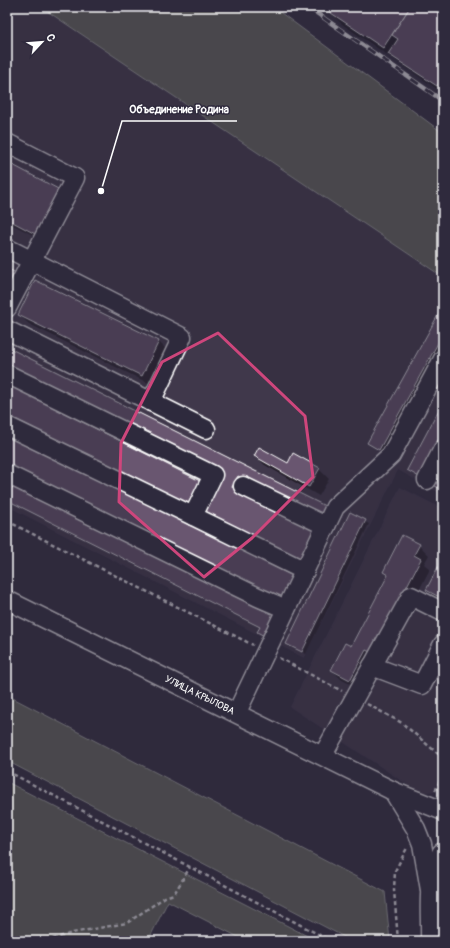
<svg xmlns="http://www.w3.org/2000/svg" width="450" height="948" viewBox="0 0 450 948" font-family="Pangolin,sans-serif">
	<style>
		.built { fill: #40384c }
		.green { fill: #676c5f; stroke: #b3b6af }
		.shadow { fill: #0007 }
		.building { fill: #695770; stroke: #fff }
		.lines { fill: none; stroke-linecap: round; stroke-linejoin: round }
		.minor-casing { stroke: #fff; stroke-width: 21 }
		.major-casing { stroke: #fff; stroke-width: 25 }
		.path { stroke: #fff; stroke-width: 2.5; stroke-dasharray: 4 3; stroke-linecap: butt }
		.minor { stroke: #2f2a3d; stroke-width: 18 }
		.major { stroke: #2f2a3d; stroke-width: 22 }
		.rail-casing { stroke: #fff; stroke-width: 4.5 }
		.rail { stroke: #2f2a3d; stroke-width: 3; stroke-dasharray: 9; stroke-linecap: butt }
		.marked { fill: none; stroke: #ce467c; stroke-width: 3; stroke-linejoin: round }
		.labels { text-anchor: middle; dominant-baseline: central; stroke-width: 3; stroke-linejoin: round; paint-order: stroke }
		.street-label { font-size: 10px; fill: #fff; stroke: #2f2a3d }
		.leader { fill: none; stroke: #fff; stroke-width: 1.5 }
		.callout-dot { fill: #fff; stroke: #2f2a3d; stroke-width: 1.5 }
		.callout-label { font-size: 11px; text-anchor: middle; font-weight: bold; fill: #fff; stroke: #2f2a3d; stroke-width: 3; stroke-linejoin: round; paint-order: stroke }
	</style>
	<rect width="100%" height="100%" fill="#2f2a3d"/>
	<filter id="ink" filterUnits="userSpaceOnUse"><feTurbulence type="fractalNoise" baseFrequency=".025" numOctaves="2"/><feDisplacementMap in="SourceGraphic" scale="8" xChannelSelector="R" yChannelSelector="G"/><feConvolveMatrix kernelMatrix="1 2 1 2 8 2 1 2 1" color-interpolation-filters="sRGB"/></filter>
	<g filter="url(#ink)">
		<path class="built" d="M7 7H41L443 277V495L398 470 304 658 7 506Z
			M400 487 443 509V790L420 793 290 707Z"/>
		<path class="green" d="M41 7H273L443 133V277Z
			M7 695 385 892 390 941H352L7 761Z
			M7 782 317 941H246L168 901 148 941H7Z"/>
		<path class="shadow" d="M332 7H443V93L342 24 329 11Z
			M7 163 45 241 7 222Z
			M443 308V342L382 452 368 443Z
			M19 315 159 342 168 351 152 385 29 324Z
			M7 348 325 506 328 509 315 529 304 561 202 509 221 472 7 366Z
			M7 385 200 482 203 485 191 507 7 415Z
			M443 404V442L424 480 409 470Z
			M294 455 319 469 329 479 319 496 265 465 255 456 288 465Z
			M7 483 263 612 273 641 258 632 261 628 7 500Z
			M350 514 369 524 306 654 287 644Z
			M419 545 429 555 424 564 430 569 382 662 360 689 342 680 332 670 352 647 388 576 384 572Z
			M443 568V603L427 590Z"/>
		<path class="building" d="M331 7H410L383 48 328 11Z
			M410 7H443V77L437 86 388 54 398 39 392 35Z
			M7 162 62 191 39 236 7 219Z
			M7 268 16 273 7 290Z
			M35 280 159 341 142 376 18 315Z
			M443 306V334L379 450 367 443Z
			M7 347 325 506 320 517 238 476 232 487 315 528 300 559 201 509 220 471 7 365Z
			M7 384 200 481 188 505 7 415Z
			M443 402V434L421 478 407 470Z
			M7 434 295 577 283 602 7 465Z
			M259 447 288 463 293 453 320 468 309 487 254 456Z
			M440 472 443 474V490L433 485Z
			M7 482 263 610 266 605 279 611 270 639 257 632 260 627 7 500Z
			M350 512 366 520 302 652 286 644Z
			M402 535 420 544 414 555 421 559 372 653 366 650 350 680 331 670 345 643 351 646 388 575 383 572Z
			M439 565 443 566V599L426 590Z"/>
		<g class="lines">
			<defs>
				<g id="minor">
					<path d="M7 143 75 178 7 308"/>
					<path d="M7 248 182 337 151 402"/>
					<path d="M7 330 206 429"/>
					<path d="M7 374 213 475 193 516 305 571"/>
					<path d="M7 426 193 516"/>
					<path d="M7 474 258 597 286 609"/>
					<path d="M427 480 443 449"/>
					<path d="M243 486 326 526"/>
					<path id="s1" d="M7 600 393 791 443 811"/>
					<path d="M372 666 422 685 443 644"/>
					<path d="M237 712 335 507 391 455 443 359"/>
					<path d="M323 755 411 596 443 612"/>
					<path d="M393 791 416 829 422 844 430 890"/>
				</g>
				<path id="major" d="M432 941C433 908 427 884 443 854"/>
			</defs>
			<use href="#minor" class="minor-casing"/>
			<use href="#major" class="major-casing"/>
			<path class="path" d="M7 521 253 645
				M279 658 342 691
				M367 704 402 723 443 758
				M7 771 331 941
				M435 791 443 775
				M46 941 72 933 127 923 165 897 174 894 190 867
				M398 941 394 890 395 871 407 848"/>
			<use href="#minor" class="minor"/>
			<use href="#major" class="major"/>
			<defs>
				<path id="rail" d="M308 7 443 101"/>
			</defs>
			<use href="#rail" class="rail-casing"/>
			<use href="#rail" class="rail"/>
		</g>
	</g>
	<path d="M0 0H450V948H0ZM218 333 305 416 313 477 252 538 204 577 119 502 121 443 162 362Z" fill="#2f2a3d" fill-opacity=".55" fill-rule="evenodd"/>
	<path class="marked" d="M218 333 305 416 313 477 252 538 204 577 119 502 121 443 162 362Z"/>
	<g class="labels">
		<g class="street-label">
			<text stroke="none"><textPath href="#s1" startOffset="215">УЛИЦА КРЫЛОВА</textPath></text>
		</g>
	</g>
	<path class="leader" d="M101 191L122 121H237"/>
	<circle class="callout-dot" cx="101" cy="191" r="4"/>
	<g class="callout-label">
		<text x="179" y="113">Объединение Родина</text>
	</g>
	<rect width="450" height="948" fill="none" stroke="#2f2a3d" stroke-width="24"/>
	<rect x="12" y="12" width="426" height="924" fill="none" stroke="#fff" stroke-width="1.5" filter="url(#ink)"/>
	<g transform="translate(42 42) rotate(64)" stroke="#2f2a3d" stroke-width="3" paint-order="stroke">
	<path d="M0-3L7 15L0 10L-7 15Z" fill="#ffffff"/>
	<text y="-6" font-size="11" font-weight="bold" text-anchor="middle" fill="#ffffff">С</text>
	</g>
</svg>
